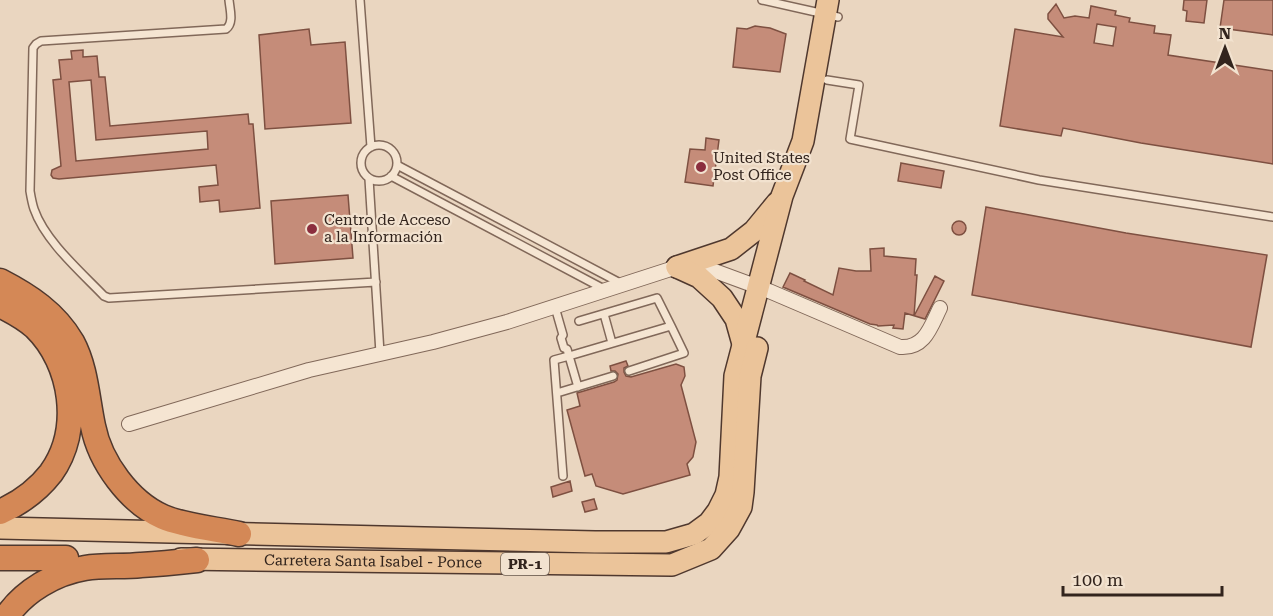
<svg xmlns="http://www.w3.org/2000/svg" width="1273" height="616" viewBox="0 0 1273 616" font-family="'Roboto Serif',serif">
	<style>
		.building { fill: #c58c79; stroke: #7e5041; stroke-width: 1.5; fill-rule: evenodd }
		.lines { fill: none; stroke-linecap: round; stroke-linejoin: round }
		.lane-casing { stroke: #816859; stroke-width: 10 }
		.street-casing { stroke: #816859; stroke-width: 16 }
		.primary-casing { stroke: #4f382e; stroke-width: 24 }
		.highway-casing { stroke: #4f382e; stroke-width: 27 }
		.lane { stroke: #f5e5d2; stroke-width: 7 }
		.street { stroke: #f5e5d2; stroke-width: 14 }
		.primary { stroke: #ebc49a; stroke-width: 21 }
		.highway { stroke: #d48856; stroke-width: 24 }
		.poi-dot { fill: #8b2e3e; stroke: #f2e2cf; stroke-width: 2 }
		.labels { text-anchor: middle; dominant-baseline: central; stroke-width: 4.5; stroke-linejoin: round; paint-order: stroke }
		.shield { fill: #f2e2cf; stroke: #6c5d52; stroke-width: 1.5 }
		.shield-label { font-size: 14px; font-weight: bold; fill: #32241d }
		.poi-label { font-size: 15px; fill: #32241d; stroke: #f2e2cf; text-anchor: start }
		.street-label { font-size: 15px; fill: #32241d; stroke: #f2e2cf }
	</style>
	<rect width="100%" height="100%" fill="#ead6c0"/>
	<path class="building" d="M1184 0H1207L1204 23 1186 21 1187 11 1183 10Z
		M1224 0H1273V35L1220 28Z
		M1056 4 1064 18 1075 16 1089 18 1091 6 1116 11 1115 15 1130 18 1129 22 1155 26 1154 33 1171 35 1168 55 1273 71V164L1141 143 1063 128 1061 136 1000 126 1015 29 1063 37 1048 19V14ZM1097 24 1116 27 1113 46 1094 43Z
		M755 26 770 28 786 34 780 72 733 67 737 28 747 29Z
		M309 29 311 45 345 42 351 123 265 129 259 35Z
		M83 50V57L97 56 99 77H105L110 126 248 114 249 124H253L260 208 220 212 219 200 200 202 199 187 218 185 216 165 59 179 53 178 51 175 52 170 61 166 53 80 61 79 59 60 72 59 71 51ZM91 80 96 140 207 131 208 149 76 161 69 82Z
		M706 138 719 140 713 186 685 182 690 149 705 150Z
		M901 163 944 171 941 188 898 181Z
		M348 195 353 258 275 264 271 201Z
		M986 207 1126 233 1267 255 1251 347 972 295Z
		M952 228a7 7 0 1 1 14 0a7 7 0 1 1-14 0Z
		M884 248V256L916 259 915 275H917L914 316 935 276 944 281 925 319 905 313 903 329 893 328 894 325 878 326 877 325 870 324 783 287 790 273 805 280 804 281 833 295 839 268 856 271H871L870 249Z
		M626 361 628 366 624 368V372L626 376 631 377 676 364 684 367 685 376 681 385 696 442 693 457 687 464 690 475 623 494 596 486 592 474 585 476 567 410 580 406 577 393 614 382 617 380 618 374 615 371H611L610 366Z
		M570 481 572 491 553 497 551 487Z
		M594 499 597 509 585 512 582 502Z"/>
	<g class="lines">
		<defs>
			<path id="lane" d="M229 0C230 10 234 23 226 29L41 41 36 44 33 48 30 191C31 197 32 203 34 209 45 241 81 272 104 296L109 298 376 282
				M360 0 371 147
				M762 0 838 17
				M827 80 859 85 850 139 1039 180 1273 217
				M361 163a18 18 0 1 1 36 0a18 18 0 1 1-36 0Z
				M397 165 622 284
				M391 176 604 289
				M369 179 380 353
				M555 307 563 335 561 338 564 348 567 349 569 356 671 326 657 298 579 321
				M604 314 612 343
				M629 371 684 353 671 326
				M557 393 613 376
				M563 476 554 360 569 356 578 387"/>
			<path id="street" d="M129 424 309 370 433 342 507 322 677 267 712 270 769 291 900 347C925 349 931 326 940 308"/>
			<g id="primary">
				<path d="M677 267 731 249 754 231 777 203"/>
				<path d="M677 267 699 277 722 298 736 319 743 344"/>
				<path d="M0 528 595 542H666L694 534 709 523 718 511 726 495 730 477 735 376 782 196 803 141 828 0"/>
				<path id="s1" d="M181 559 672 565 711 549 729 529 734 520 741 507 743 492 750 376 757 348"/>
			</g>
			<path id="highway" d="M0 281C29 296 55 313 72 342 86 368 87 398 93 426 100 462 129 502 163 517 184 526 216 529 239 534
				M0 305C12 311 25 318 35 327 73 364 82 430 51 473 37 491 20 503 0 512
				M0 558H66
				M7 616C24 591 55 573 85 568 103 565 123 567 141 565 160 564 179 562 197 560"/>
		</defs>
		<use href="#lane" class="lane-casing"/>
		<use href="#street" class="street-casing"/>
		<use href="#primary" class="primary-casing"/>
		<use href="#highway" class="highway-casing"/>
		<use href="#lane" class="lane"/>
		<use href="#street" class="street"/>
		<use href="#primary" class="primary"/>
		<use href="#highway" class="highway"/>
	</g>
	<g class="poi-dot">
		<circle cx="701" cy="167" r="6"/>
		<circle cx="312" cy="229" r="6"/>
	</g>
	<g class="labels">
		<rect class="shield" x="501" y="553" width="48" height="22" rx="4.5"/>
		<g class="shield-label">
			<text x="525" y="564">PR-1</text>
		</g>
		<g class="poi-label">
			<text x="713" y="158">United States<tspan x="713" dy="17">Post Office</tspan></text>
			<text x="324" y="220">Centro de Acceso<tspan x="324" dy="17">a la Información</tspan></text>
		</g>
		<g class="street-label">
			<text stroke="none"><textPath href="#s1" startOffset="192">Carretera Santa Isabel - Ponce</textPath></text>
		</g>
	</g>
	<g transform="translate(1225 48)" stroke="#f2e2cf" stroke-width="4.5" paint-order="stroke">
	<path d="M0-4.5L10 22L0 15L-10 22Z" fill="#32241d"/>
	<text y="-9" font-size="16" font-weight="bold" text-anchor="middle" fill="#32241d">N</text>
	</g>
	<path d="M1063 586v9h159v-9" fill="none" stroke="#32241d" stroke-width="3"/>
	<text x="1072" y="586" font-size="18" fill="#32241d" stroke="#f2e2cf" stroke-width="4.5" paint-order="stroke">100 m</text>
</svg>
